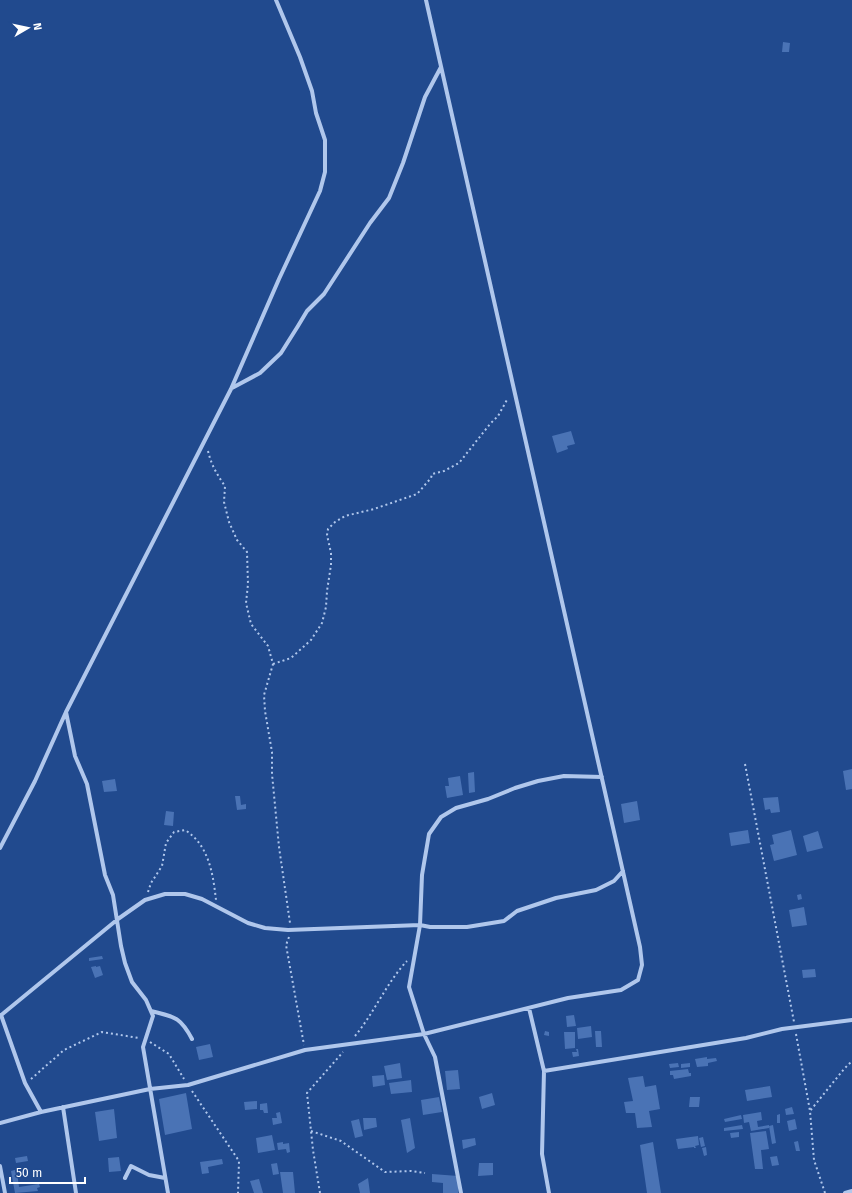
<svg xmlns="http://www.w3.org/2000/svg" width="852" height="1193" viewBox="0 0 852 1193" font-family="'Fira Sans',sans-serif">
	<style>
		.building { fill: #4a73b5 }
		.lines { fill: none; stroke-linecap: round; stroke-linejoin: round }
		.path { stroke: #b0c7ec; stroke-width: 2; stroke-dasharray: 2 3; stroke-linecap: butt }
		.street { stroke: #b0c7ec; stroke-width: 4 }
	</style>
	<rect width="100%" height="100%" fill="#214a8e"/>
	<path class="building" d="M783 42 790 43 789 52H782Z
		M571 431 575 444 567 446 568 449 557 453 552 436Z
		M852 769V789L846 790 843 771Z
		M474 772 475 792 469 793 468 773Z
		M460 776 463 795 447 798 445 786H449L448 778Z
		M115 779 117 791 104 792 102 781Z
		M235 796H240L241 805 246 804V809L237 810Z
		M778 797 780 812 771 813 770 809 765 810 763 798Z
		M637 801 640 820 624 823 621 804Z
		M166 811 174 812 173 826 164 825Z
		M748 830 750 843 731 846 729 833Z
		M791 830 797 855 774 861 770 845 774 844 772 835Z
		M818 831 823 848 807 852 803 836Z
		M801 894 802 899 798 900 797 895Z
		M804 907 807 925 792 927 789 910Z
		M102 956 103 959 89 961V958Z
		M96 966V967L100 966 103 975 95 978 91 967Z
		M815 969 816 977 803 978 802 970Z
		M574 1015 576 1026 567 1027 566 1016Z
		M591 1026 592 1037 578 1039 577 1028Z
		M545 1031 549 1032V1036L544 1035Z
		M595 1031H601L602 1047H596Z
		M564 1032H575V1048L565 1049Z
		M210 1044 213 1057 199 1060 196 1047Z
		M576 1049H578L579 1056 573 1057 572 1052H577Z
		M707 1057V1059L716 1058 717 1061 708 1063V1066L697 1067 695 1059Z
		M400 1063 402 1078 387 1080 384 1066Z
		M678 1063 679 1067 670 1068 669 1064Z
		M690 1063V1067L681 1068V1064Z
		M688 1069 689 1073H691V1076L674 1079 673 1075H670V1071Z
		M458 1070 460 1089 447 1090 445 1071Z
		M384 1075 385 1085 373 1087 372 1076Z
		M643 1076 645 1087 656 1085 660 1109 649 1111 652 1127 637 1128 635 1113H626L624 1102 633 1101 628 1078Z
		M411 1080 412 1092 391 1094 389 1083Z
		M770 1086 772 1097 747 1101 745 1090Z
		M186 1093 192 1129 165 1135 159 1099Z
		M492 1093 495 1105 482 1109 479 1097Z
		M439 1097 442 1112 423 1115 421 1100Z
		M690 1097H700L699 1107H689Z
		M257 1101V1109L245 1110 244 1102Z
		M267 1103 268 1113H264L263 1110H260V1104Z
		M792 1107 794 1114 786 1115 785 1109Z
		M114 1109 117 1138 99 1141 95 1112Z
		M280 1112 282 1123 273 1125 272 1118H277L276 1113Z
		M761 1112 762 1120 757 1121 758 1127 769 1125V1128L751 1131 749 1122 744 1123 743 1115Z
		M780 1114V1123H777V1115Z
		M741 1115 742 1119 725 1122 724 1119Z
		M363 1118H376L377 1127 364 1130Z
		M410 1118 415 1148 407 1153 401 1120Z
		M359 1119 363 1136 355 1138 351 1121Z
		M795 1119 797 1129 789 1131 787 1121Z
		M742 1125 743 1129 724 1131V1128Z
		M773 1125 776 1143 772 1144 769 1126Z
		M766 1131 769 1149 761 1150 763 1169H755L750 1133Z
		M739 1132V1137L731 1138 730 1133Z
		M272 1135 275 1150 258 1153 256 1138Z
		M698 1136 699 1145 695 1146 696 1148H694V1147L678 1149 676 1139Z
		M703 1137 705 1146 701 1147 699 1138Z
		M475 1138 476 1145 463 1149 462 1140Z
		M798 1141 800 1151H796L794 1142Z
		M283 1142V1144L289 1143 290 1152 287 1153 286 1149 278 1150 277 1143Z
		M653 1142 661 1193H647L640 1145Z
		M706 1147 707 1155 704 1156 702 1148Z
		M27 1156 28 1161 16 1163 15 1158Z
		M777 1156 779 1165 772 1166 770 1157Z
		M119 1157 121 1171 109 1172 108 1158Z
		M222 1159 223 1164 208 1167 209 1173 202 1174 200 1162Z
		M277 1163 279 1174 273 1175 271 1164Z
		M479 1163H493V1175L478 1176Z
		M15 1170V1172H17L19 1187 39 1184 40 1187 37 1188 38 1191 15 1193 11 1171Z
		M280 1172H293L295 1193H283Z
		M432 1174 458 1176V1193H443V1183L432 1182Z
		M368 1178 370 1193H360L358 1184Z
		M259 1179 263 1193H254L250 1181Z"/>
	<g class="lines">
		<path class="path" d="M208 451C211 464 217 475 225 486L224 502 229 522 237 540 247 552 248 584 246 603 251 624 268 646 273 664 264 695 265 711 272 752V774L279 847 290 923
			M273 664 291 658 311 640 322 623 326 607 327 591 331 565V553L327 535 328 529 335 522 345 516 374 509 417 494 431 478 432 474 444 471 459 463 490 424 498 416 508 398
			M745 764 794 1022
			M148 892 151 883 162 866 166 843 174 832 185 830C209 845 213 874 216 900
			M289 937 286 945 304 1045
			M796 1034 810 1111
			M355 1036C374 1013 387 982 407 961
			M150 1042 169 1054 184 1079
			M31 1079 64 1050 102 1032 139 1038
			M192 1091 239 1161 238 1193
			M311 1131 341 1141 385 1172 411 1171 425 1173
			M320 1193 313 1150 307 1093 343 1052
			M825 1193 814 1160 810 1111 844 1069 852 1061"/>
		<path class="street" d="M232 388 260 373 281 353 298 326 307 311 324 294 370 223 389 198 403 163 425 97 441 67
			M66 712 75 756 87 784 105 875 113 895 121 946 125 963 132 982 146 1000 153 1016 143 1047 168 1193
			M0 848 35 781 66 712 231 389 279 279 320 191 325 172V140L316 113 312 91 300 57 276 0
			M529 1008 544 1071 542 1154 549 1193
			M151 1011C174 1017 180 1016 192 1039
			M1 1015 25 1083 41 1112
			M0 1016 118 919 145 900 165 894H185L202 899 248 923 265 928 288 930 420 925 430 927H467L504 921 517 911 556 898 596 890 614 881 623 871
			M544 1071 746 1038 782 1029 852 1020
			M63 1107 76 1193
			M0 1123 41 1112 150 1089 188 1085 305 1050 424 1034 568 998 621 990 638 980 642 965 640 947 426 0
			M0 1166 5 1193
			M125 1178 131 1166 149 1175 165 1178
			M461 1193 435 1057 424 1034 409 987 420 925 422 875 429 834 441 817 456 808 488 799 515 788 538 781 564 776 602 777
			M845 1193 852 1191"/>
	</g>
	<g transform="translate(28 28) rotate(81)" stroke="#214a8e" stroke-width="3" paint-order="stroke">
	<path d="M0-3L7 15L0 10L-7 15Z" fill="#ffffff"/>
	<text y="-6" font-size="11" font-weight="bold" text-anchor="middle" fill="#ffffff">N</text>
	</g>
	<path d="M10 1177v6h75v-6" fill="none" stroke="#ffffff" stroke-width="2"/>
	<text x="16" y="1177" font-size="12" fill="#ffffff" stroke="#214a8e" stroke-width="3" paint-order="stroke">50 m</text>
</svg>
